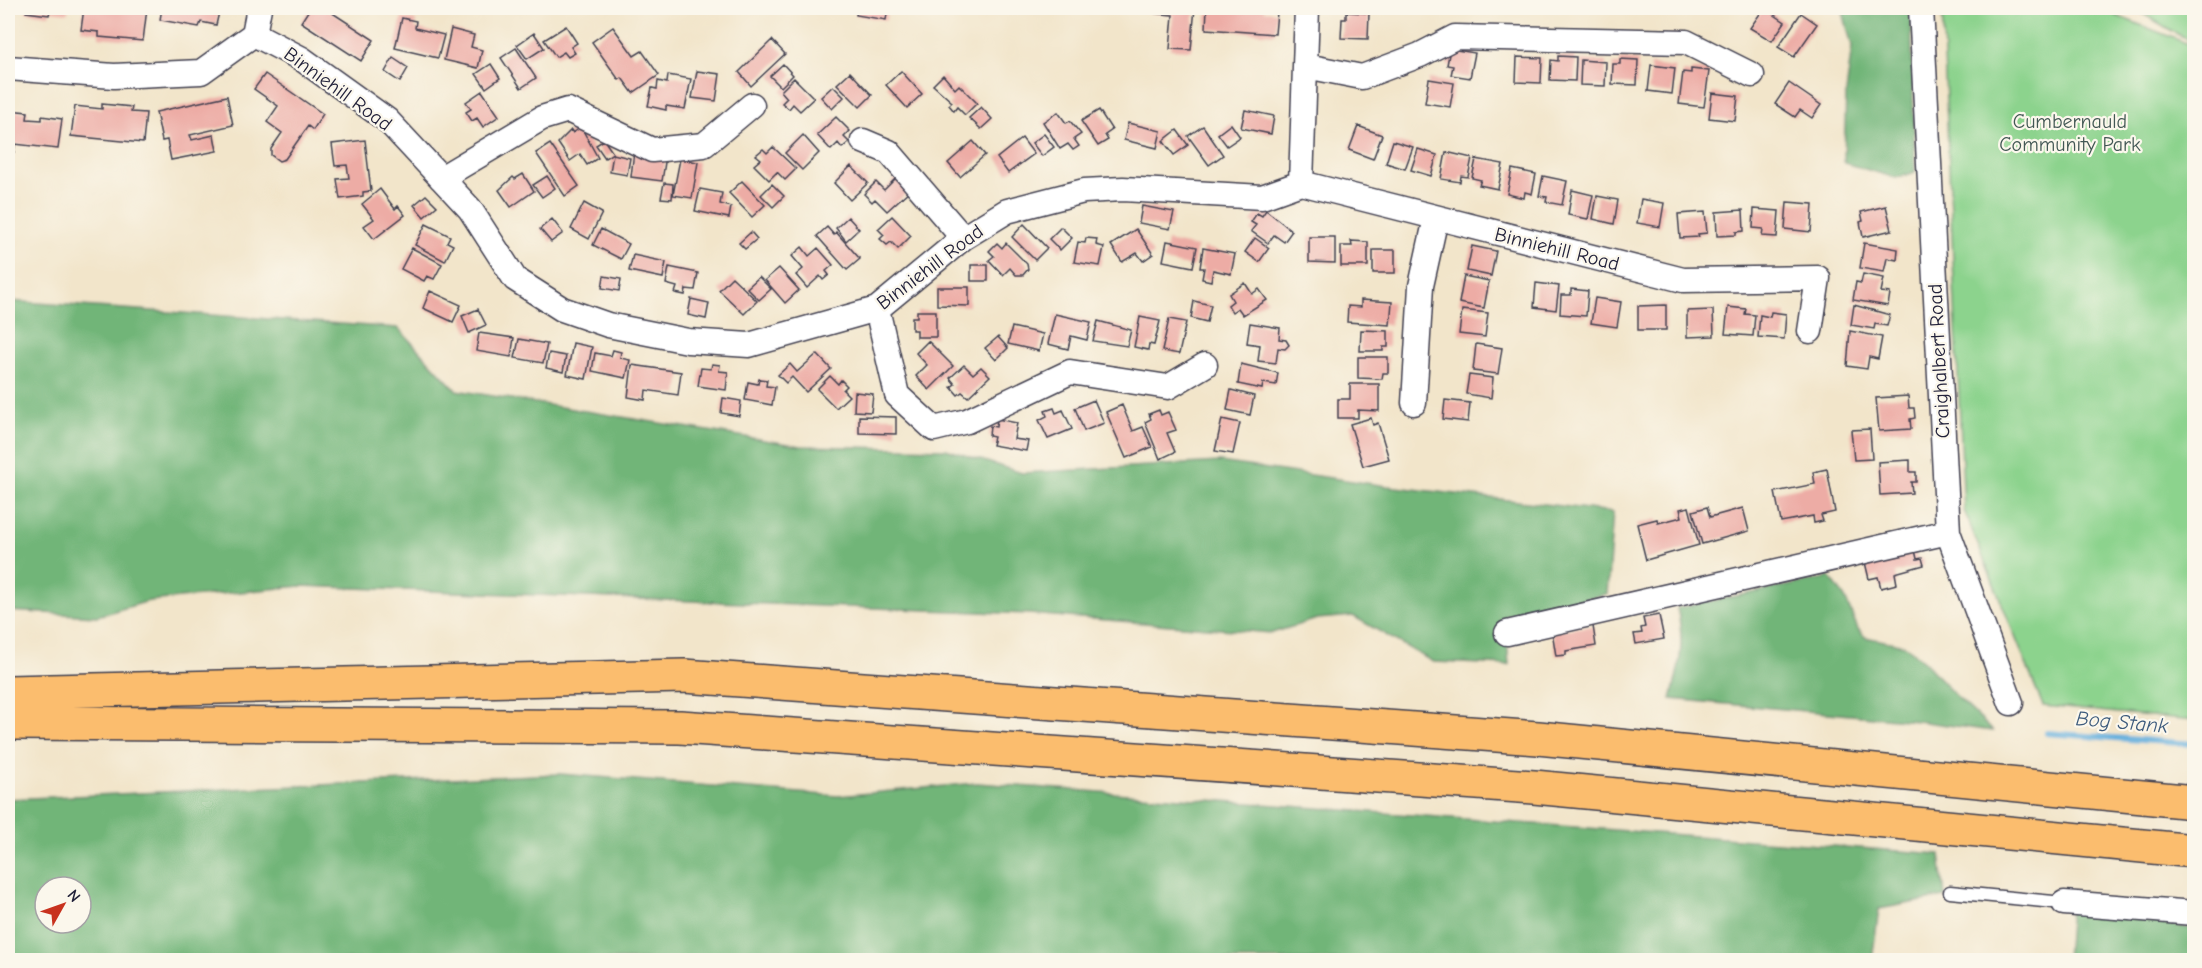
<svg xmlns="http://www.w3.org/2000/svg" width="2202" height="968" viewBox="0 0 2202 968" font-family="'Comic Neue',sans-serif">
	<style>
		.green { fill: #8cd38d; stroke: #577a64; stroke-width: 1.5 }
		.forest { fill: #71b578; stroke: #4a6c5a; stroke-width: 1.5; fill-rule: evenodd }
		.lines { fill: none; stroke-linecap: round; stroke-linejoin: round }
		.stream { stroke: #64afdd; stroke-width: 6 }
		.building { fill: #edaca5 }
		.lane-casing { stroke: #413f50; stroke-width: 15 }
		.street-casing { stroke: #413f50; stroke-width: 27 }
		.highway-casing { stroke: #413f50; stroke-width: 36 }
		.lane { stroke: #fff; stroke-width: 12 }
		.street { stroke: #fff; stroke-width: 24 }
		.highway { stroke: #fbbd6e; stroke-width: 33 }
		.labels { text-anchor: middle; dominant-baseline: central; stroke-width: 4.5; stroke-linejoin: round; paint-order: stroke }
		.street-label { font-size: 20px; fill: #22223b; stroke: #fbf7ec }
		.park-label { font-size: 20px; fill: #425754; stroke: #fbf7ec }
		.water-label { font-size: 21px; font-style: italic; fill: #3c5a7c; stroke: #fbf7ec }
	</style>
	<rect width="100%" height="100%" fill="#fbf7ec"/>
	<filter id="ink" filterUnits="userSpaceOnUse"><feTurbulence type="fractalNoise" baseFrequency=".0167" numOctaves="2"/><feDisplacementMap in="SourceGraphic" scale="12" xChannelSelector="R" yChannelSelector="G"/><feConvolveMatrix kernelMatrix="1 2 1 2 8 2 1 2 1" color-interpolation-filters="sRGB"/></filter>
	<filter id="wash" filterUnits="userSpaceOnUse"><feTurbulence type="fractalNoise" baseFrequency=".008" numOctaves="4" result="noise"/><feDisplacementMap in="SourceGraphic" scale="24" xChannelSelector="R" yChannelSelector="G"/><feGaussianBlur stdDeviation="1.35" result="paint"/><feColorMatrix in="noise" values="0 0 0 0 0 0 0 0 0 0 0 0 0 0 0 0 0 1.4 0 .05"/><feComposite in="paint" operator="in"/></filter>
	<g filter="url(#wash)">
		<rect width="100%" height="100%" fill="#f2e5ca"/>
		<path class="green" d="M1942 8H2109L2115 15 2194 46V720L2043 706 1964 510Z
			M2133 8H2194V41L2179 35Z"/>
		<path class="forest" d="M1842 8H1911L1915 172 1896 178 1844 163 1846 93 1852 46Z
			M8 301 398 328 456 390 801 446 946 449 1022 473 1220 462 1387 486 1613 512 1607 594 1505 616 1509 665 1433 662 1353 616 1317 619 1272 633 1029 614 301 586 149 601 97 616 8 611Z
			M1830 577 1845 598 1858 629 1865 637 1904 645 1926 663 1949 689 1993 731 1917 721 1671 699C1680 665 1685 642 1677 608Z
			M560 774 838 796 977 783 1940 854 1945 897 1879 909 1872 960H8V799ZM45 887H81V923H45Z
			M2070 908 2194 929V960H2066Z"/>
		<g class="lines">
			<path class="stream" d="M2047 733 2194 744"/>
		</g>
		<g id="blocks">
			<path class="building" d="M26 8H68V13L50 11 49 15 26 12Z
				M84 8H147L143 41 99 37V32L81 30Z
				M162 8H220L216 25 201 22 199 27 160 20Z
				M310 8H325L374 40 361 61 301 22Z
				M857 8H888L886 20 856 15Z
				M1140 8H1195L1191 50 1170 49 1173 15 1140 12Z
				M1207 8H1265L1264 11 1277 12 1275 34 1206 29Z
				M1764 8 1785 22 1772 41 1750 28Z
				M1346 12 1369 13 1368 39 1341 38 1342 19H1346Z
				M1801 13 1817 24 1794 57 1778 47Z
				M402 18 416 21 415 28 444 35 438 58 395 48Z
				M566 26 577 43 571 47 575 53 568 57 564 52 556 57 544 40Z
				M613 27 634 56 642 51 659 75 633 93 622 78 619 80 592 42Z
				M451 29 474 35 471 47 482 50 478 68 444 60Z
				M534 33 544 48 527 59 517 45Z
				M772 40 785 54 751 86 739 72Z
				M516 48 536 78 521 88 501 58Z
				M1450 49 1475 53 1470 78 1451 75 1453 66 1447 65Z
				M1558 56 1576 57 1575 81 1550 80 1551 60 1558 61Z
				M1517 57 1542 58 1541 83 1516 82Z
				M393 58 408 68 400 82 385 72Z
				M1620 59 1638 60 1637 85 1612 84 1613 64H1620Z
				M1581 60 1606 62 1605 86 1580 85Z
				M491 64 500 78 486 88 476 74Z
				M783 64 793 75 781 87 770 76Z
				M1651 65 1675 68 1672 94 1648 91Z
				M1691 69 1709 71 1704 107 1679 104 1683 72 1691 73Z
				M697 71 720 74 716 101 692 98Z
				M901 71 922 94 907 108 886 85Z
				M850 72 872 95 860 107 837 84Z
				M265 74 323 114 313 130 308 126 285 159 279 161 271 155V149L282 133 267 122 278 106 254 89Z
				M668 75 691 79 685 109 666 106V110L648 106 652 88 657 89 658 81 667 83Z
				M943 75 955 89 959 85 977 103 965 115 957 107 954 111 949 105 952 102 933 85Z
				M794 78 814 98 800 111 793 104 789 109 782 103 787 98 781 91Z
				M1429 79 1454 83 1450 107 1425 103Z
				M1789 83 1821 105 1812 118 1800 110 1795 117 1775 104Z
				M833 86 844 97 832 109 821 97Z
				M482 91 499 116 483 127 477 118 472 121 466 112 471 109 466 102Z
				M1712 93 1738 96 1735 121 1709 118Z
				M227 96 233 125 190 135 192 140 214 135 217 151 171 160 167 140 162 141 156 112Z
				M102 104 132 107 131 112 146 113 143 143 71 136 75 106 102 109Z
				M981 107 992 119 981 129 969 118Z
				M8 110 28 112 27 119 42 120V116L62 119 58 149 15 144 14 152 8 157Z
				M1099 110 1112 130 1105 135 1108 140 1098 146 1081 121Z
				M1245 110 1274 116 1271 134 1241 128Z
				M1058 112 1066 123 1070 121 1081 134 1074 139 1079 146 1073 150 1068 144 1060 149 1043 122Z
				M836 117 850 131 844 137 849 142 842 148 838 143 831 150 817 135Z
				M1128 123 1161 131 1157 148 1124 140Z
				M1231 124 1240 137 1227 146 1218 134Z
				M1203 126 1223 155 1209 165 1188 136Z
				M1358 126 1382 135 1373 159 1349 150Z
				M581 127 598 158 587 165 580 154 570 161 558 143 571 130 573 133Z
				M1177 130 1188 145 1174 155 1163 141Z
				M1044 134 1054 147 1042 156 1032 143Z
				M803 135 819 153 802 170 785 153Z
				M1022 138 1034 154 1008 173 997 158Z
				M365 140 371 191 363 192V196L340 199 337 179 349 178 347 165 335 166 332 144Z
				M604 140 613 153 605 158 596 145Z
				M973 141 985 155 960 177 948 163Z
				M1393 141 1413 147 1405 169 1386 163Z
				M550 144 579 186 565 196 536 153Z
				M773 147 796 169 785 180 777 172 769 180 754 165 761 159 756 155 763 149 767 153Z
				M1418 149 1437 155 1431 176 1411 170Z
				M634 151 666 156 662 181 631 177Z
				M1446 152 1472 158 1468 177 1461 176 1460 182 1441 179Z
				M613 154 630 158 627 175 610 172Z
				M680 159 698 162 692 198 673 195Z
				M1476 159 1503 164 1498 189 1479 185 1481 180 1472 178Z
				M851 166 868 183 850 200 834 183Z
				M1512 169 1536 174 1532 194 1525 192 1524 198 1507 194Z
				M523 174 534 191 511 207 499 190 513 177 515 179Z
				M547 176 555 188 542 197 533 185Z
				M1543 176 1567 181 1562 205 1546 202 1547 197 1539 196Z
				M897 177 910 190 887 211 875 199 872 202 864 194 876 182 884 190Z
				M742 181 765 205 752 217 729 193Z
				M664 183 673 184 672 199 661 198Z
				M772 184 784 196 773 207 761 195Z
				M380 189 395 209 398 206 405 215 374 239 364 226 374 219 362 204Z
				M700 189 722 193 720 204 731 207 729 218 695 211Z
				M1572 190 1593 195 1588 219 1568 215Z
				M426 195 437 206 424 217 414 205Z
				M1597 196 1618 200 1614 224 1593 219Z
				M1641 199 1664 203 1660 227 1637 223Z
				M1787 202 1813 204 1811 232 1785 229Z
				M584 203 602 213 589 239 571 229Z
				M1142 206 1174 212 1170 229 1139 223Z
				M1886 206 1892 230 1863 237 1860 222 1863 221 1861 212Z
				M1754 209 1779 211 1777 237 1762 236 1763 229 1753 228Z
				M1266 210 1292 231 1284 242 1274 235 1268 243 1251 231 1256 225 1251 222 1257 213 1262 216Z
				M1743 210 1744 231 1736 232V235L1717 236 1716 212Z
				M1705 212 1707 233 1698 234 1699 237 1680 238 1678 214Z
				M892 216 911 236 898 249 891 242 887 245 880 239 884 235 878 229Z
				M848 217 859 229 846 241 836 228Z
				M552 219 563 233 551 242 540 229Z
				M426 224 450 236 447 242 453 245 445 261 415 245Z
				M1024 224 1047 248 1035 260 1012 237Z
				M827 227 834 235 836 232 860 259 847 270 817 236Z
				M1061 227 1072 238 1060 250 1049 239Z
				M601 229 629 244 621 259 593 245Z
				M1136 229 1153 254 1143 261 1137 253 1122 262 1111 245Z
				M751 232 757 239 745 249 739 243Z
				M1309 237H1335V263L1309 262Z
				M1086 238 1097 239 1096 245 1104 247 1100 266 1074 262 1078 242 1085 243Z
				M1255 238 1269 248 1259 262 1245 252Z
				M1167 241 1197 247 1193 267 1163 261Z
				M1351 241 1368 242V266H1341V246H1352Z
				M997 243 1002 248 1006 243 1027 264 1028 269 1023 275H1016L1010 268 1003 275 989 260 994 256 989 251Z
				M1864 243 1898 249 1897 260 1887 258 1884 272 1860 268Z
				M1472 246 1496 251 1491 276 1467 271Z
				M802 247 809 256 818 248 833 265 826 271 829 275 823 280 820 276 807 288 796 275 803 269 792 256Z
				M412 248 442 264 434 279 427 276 424 281 401 269Z
				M1203 248 1235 254 1231 274 1213 270 1211 281 1202 279 1204 268H1200Z
				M1373 250H1395V273H1373Z
				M633 255 666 262 663 278 629 271Z
				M971 265H988V281H971Z
				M669 267 698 273 695 290 686 289 685 295 675 293 677 287 666 284Z
				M779 268 799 290 785 303 765 280Z
				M1863 274 1884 278 1881 292 1890 293 1888 306 1853 300 1856 282 1861 283Z
				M604 276 621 279 619 291 602 288Z
				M1464 276 1489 281 1484 308 1459 303Z
				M732 277 757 301 744 314 719 290Z
				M759 277 771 289 759 300 747 288Z
				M1245 283 1252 294 1259 289 1267 300 1243 315 1238 308 1232 312 1228 305 1233 301 1229 294Z
				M1536 283 1559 286 1556 310 1534 307Z
				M937 287H969V306L937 305Z
				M1571 289 1588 291 1586 316 1560 314 1561 295H1571Z
				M430 291 461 305 453 322 423 308Z
				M1595 298 1621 302 1617 327 1591 323Z
				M691 299 709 303 706 319 688 315Z
				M1361 300 1392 302 1390 325 1347 322 1348 306 1361 307Z
				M1194 301 1211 305 1207 322 1191 318Z
				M1666 305V330H1638V306Z
				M1854 305 1890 315 1887 326 1875 324 1874 329 1851 325Z
				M1728 307 1746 309 1745 314 1755 315 1753 336 1725 334Z
				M478 309 486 325 469 333 462 316Z
				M1462 310 1488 313 1485 337 1459 334Z
				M1713 310 1714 336 1687 337V311Z
				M917 311H936V337H917V330H912V317H917Z
				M1771 312 1786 314 1784 339 1758 337 1760 315 1770 317Z
				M1055 314 1091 322 1087 340 1071 336 1068 349 1048 344Z
				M1140 317 1160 321 1154 345 1149 344 1148 350 1134 347Z
				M1169 319 1186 322 1179 354 1162 351Z
				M1098 321 1131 330 1127 346 1093 341Z
				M1250 323 1280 328 1279 339 1286 340 1289 345 1285 349 1278 348 1276 363 1258 361 1260 345 1247 343Z
				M1012 327 1043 334 1039 351 1008 344Z
				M1361 330 1388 331V347H1383V351H1360Z
				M1850 331 1882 337 1878 359 1869 357 1867 369 1847 366Z
				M479 333 514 338 511 357 476 351Z
				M998 337 1008 348 996 360 985 348Z
				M519 339 547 344 543 363 515 358Z
				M928 341 953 366 929 390 916 376 927 365 916 353Z
				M573 343 592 347 586 379 567 375Z
				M1476 344 1502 348 1498 374 1473 371Z
				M613 350 621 352 620 358 630 360 626 378 592 371 595 353 611 356Z
				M549 353 566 356 563 372 546 368Z
				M817 354 831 369 806 392 792 377 786 383 778 375 790 364 797 372Z
				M1358 357H1388V373H1383L1382 379 1358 378Z
				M712 364 720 365 719 371 728 372 726 390 698 386 701 368 711 369Z
				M1241 364 1278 373 1276 385 1263 383 1262 389 1238 384Z
				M632 365 681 372 678 395 646 390 645 400 628 397Z
				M964 365 973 374 981 367 990 376 968 397 962 392 958 395 951 387 955 384 950 378Z
				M1469 375 1493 378 1491 398 1466 394Z
				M830 376 838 384 841 380 847 386 843 390 849 396 836 408 817 389Z
				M759 379 767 380 766 386 775 387 772 405 745 400 748 382 758 384Z
				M1350 384H1379V411L1358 410V418H1338V399H1350Z
				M1231 390 1254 396 1250 415 1227 410Z
				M855 392 873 394 871 412 854 411Z
				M1908 396 1909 408H1914L1915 418 1910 419 1911 429 1879 431 1876 398Z
				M723 398 741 401 739 416 721 413Z
				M1094 400 1104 423 1084 431 1075 408Z
				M1445 400 1470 403 1468 422 1443 419Z
				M1122 405 1133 431 1143 427 1152 447 1126 458 1106 412Z
				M1054 408 1056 413 1063 410 1072 429 1048 439 1039 420 1047 416 1045 411Z
				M1159 410 1161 415 1168 412 1176 430 1167 433 1175 452 1160 459 1145 422 1151 419 1149 414Z
				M859 416 896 417V434L859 433Z
				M1371 418 1373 425 1378 423 1389 459 1363 466 1350 424Z
				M997 419 1017 423 1014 439 1028 441 1026 451 992 445 994 437 989 436 990 426 996 427Z
				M1222 419 1240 423 1233 454 1215 451Z
				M1870 429 1872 459 1854 460 1851 430Z
				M1910 460V472H1916V482H1911L1912 493 1880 495 1878 462Z
				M1827 469 1835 512 1821 515 1823 521 1814 523 1813 516 1781 522 1775 492 1815 484 1813 472Z
				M1689 507 1699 545 1646 560 1637 524 1657 519 1658 523 1682 517 1680 509Z
				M1707 507 1710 517 1743 508 1749 531 1702 544 1693 511Z
				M1914 545 1917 559 1922 558 1924 565 1895 573 1897 584 1881 588 1878 577 1869 579 1864 558Z
				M1659 615 1664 639 1636 644 1634 634 1642 633 1641 628 1645 627 1643 618Z
				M1593 626 1596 646 1566 651V655L1556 656 1552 631Z"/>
		</g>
	</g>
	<g filter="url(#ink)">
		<use href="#blocks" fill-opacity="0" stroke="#413f50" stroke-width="1.5"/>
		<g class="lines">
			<defs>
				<path id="lane" d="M1950 892 2064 903"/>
				<path id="street" d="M1921 8 1948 532 2011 703
					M254 34 302 59 387 120 470 209 515 279 562 309 608 325 688 341 749 345 877 309 963 238 1007 211 1084 191 1123 189 1262 197 1301 183 1307 8
					M1306 66 1362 77 1420 55 1455 37 1686 42 1752 75
					M8 68 114 76 201 72 254 34 259 8
					M863 141 889 152 963 238
					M441 178 542 118 568 110 652 150 704 145 752 105
					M1301 183 1683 280 1818 278 1810 331
					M877 309 897 395 934 429 967 421 1070 372 1168 387 1205 365
					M1414 403 1421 286 1436 218
					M1507 633 1948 532
					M2064 903 2194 913"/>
				<path id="highway" d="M8 692 684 676 1538 738 2194 802
					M8 723 680 727 1534 787 2194 851"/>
			</defs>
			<use href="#lane" class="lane-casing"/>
			<use href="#street" class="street-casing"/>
			<use href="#highway" class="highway-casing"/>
			<use href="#lane" class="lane"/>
			<use href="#street" class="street"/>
			<use href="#highway" class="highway"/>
		</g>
	</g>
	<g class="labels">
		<g class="street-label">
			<text transform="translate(338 89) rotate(36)">Binniehill Road</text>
			<text transform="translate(1557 249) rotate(14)">Binniehill Road</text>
			<text transform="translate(930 267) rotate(-37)">Binniehill Road</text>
			<text transform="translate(1939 361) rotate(-93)">Craighalbert Road</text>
		</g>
		<g class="park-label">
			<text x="2070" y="121">Cumbernauld<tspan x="2070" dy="23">Community Park</tspan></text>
		</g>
		<g class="water-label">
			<text transform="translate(2122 722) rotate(5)">Bog Stank</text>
		</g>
	</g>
	<rect width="2202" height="968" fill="none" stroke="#fbf7ec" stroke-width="30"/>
	<g transform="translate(63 905) rotate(50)"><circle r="28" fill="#fbf7ec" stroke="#a4a2a5" stroke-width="1.5"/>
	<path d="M0-4.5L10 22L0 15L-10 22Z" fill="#c8321e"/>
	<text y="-9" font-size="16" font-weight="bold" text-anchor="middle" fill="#22223b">N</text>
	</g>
</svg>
